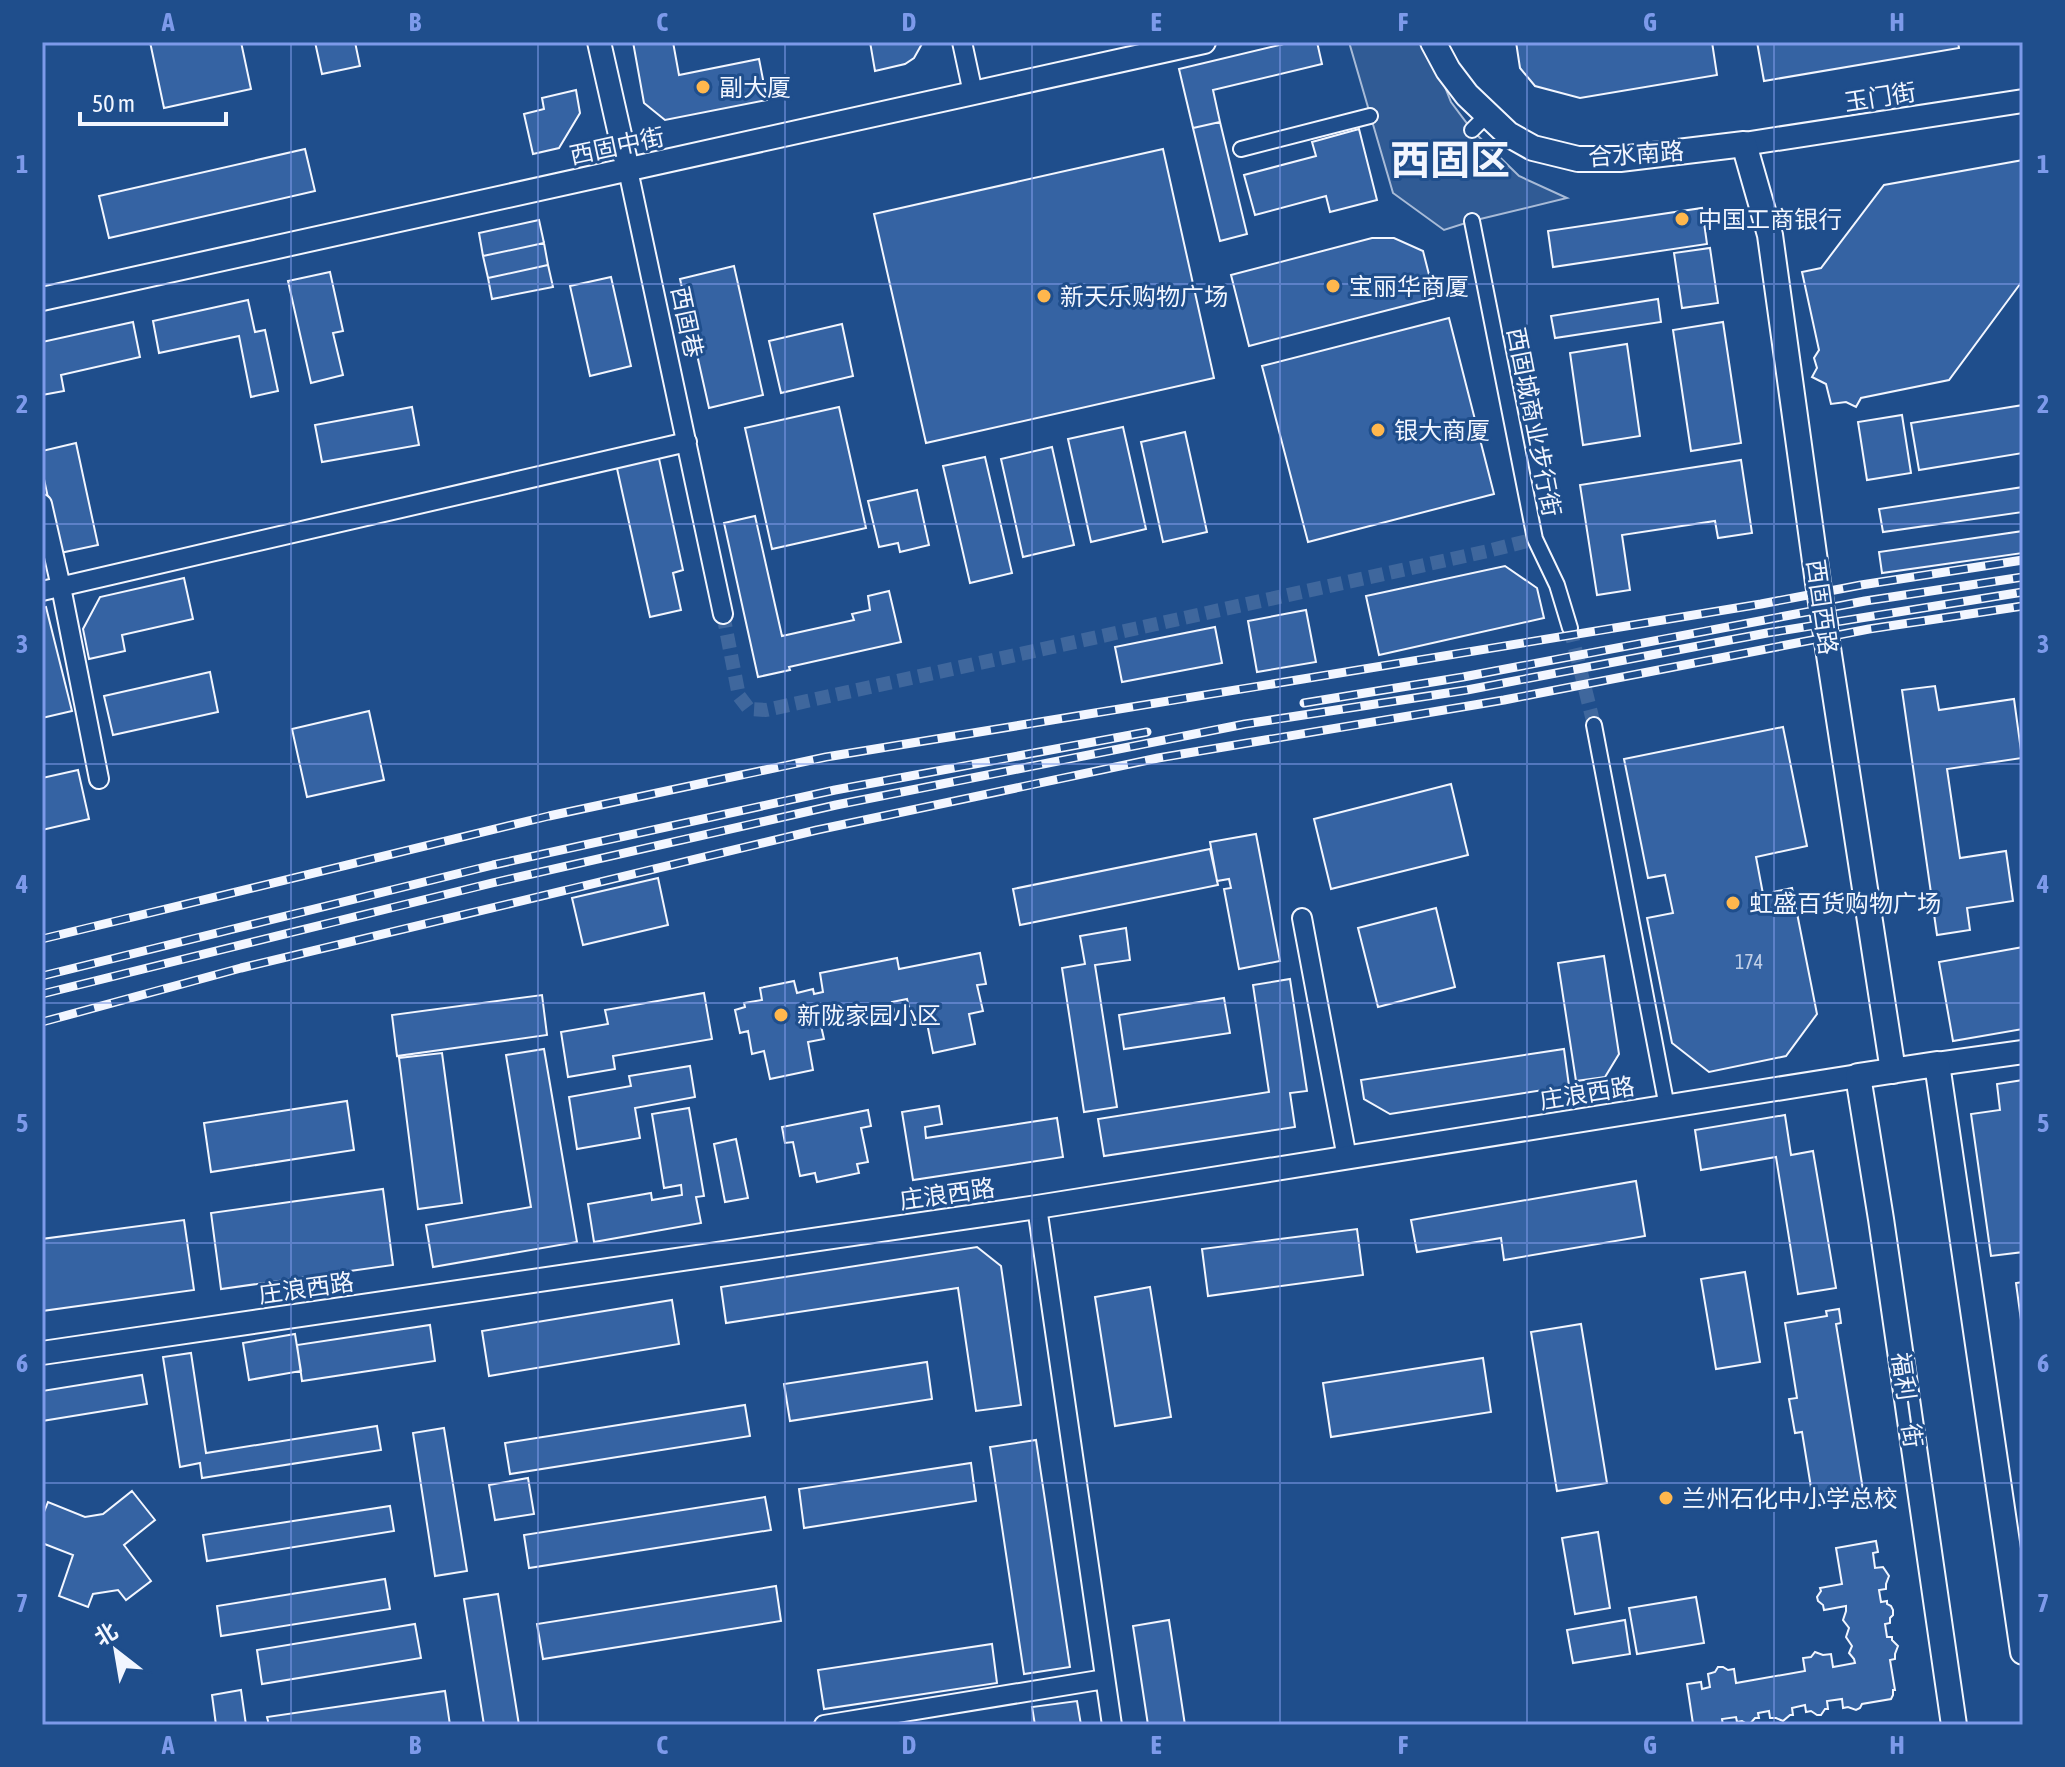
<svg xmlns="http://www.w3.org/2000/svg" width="2065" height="1767" viewBox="0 0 2065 1767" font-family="'Asap Condensed','Noto Sans SC',sans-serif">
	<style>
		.parking { fill: #305b95; stroke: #a8bbd7; stroke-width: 2 }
		.building { fill: #3563a3; stroke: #f2f6ff; stroke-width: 2 }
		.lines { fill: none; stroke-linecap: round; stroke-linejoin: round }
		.pedestrian-tunnel { stroke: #3f679d; stroke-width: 14; stroke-dasharray: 14 7; stroke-linecap: butt }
		.pedestrian-casing { stroke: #f2f6ff; stroke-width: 18 }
		.minor-casing { stroke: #f2f6ff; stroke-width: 22 }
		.tertiary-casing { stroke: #f2f6ff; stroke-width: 26 }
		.secondary-casing { stroke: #f2f6ff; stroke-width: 28 }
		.pedestrian { stroke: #1f4e8c; stroke-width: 14 }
		.minor { stroke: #1f4e8c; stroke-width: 18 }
		.tertiary { stroke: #1f4e8c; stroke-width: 22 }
		.secondary { stroke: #1f4e8c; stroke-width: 24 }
		.rail-casing { stroke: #f2f6ff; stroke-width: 9 }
		.rail { stroke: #1f4e8c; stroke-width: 6; stroke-dasharray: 18; stroke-linecap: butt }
		.grid { fill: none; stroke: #7d9aea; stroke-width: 2; stroke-opacity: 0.55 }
		.poi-dot { fill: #ffb74d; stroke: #1f4e8c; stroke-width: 3 }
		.labels { text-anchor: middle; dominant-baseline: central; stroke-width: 6; stroke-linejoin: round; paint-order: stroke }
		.number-label { font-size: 20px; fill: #c3d1e8 }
		.poi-label { font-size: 24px; fill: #f2f6ff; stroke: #1f4e8c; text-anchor: start }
		.street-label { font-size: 24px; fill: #f2f6ff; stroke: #1f4e8c }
		.town-label { font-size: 40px; font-weight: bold; fill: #f2f6ff; stroke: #1f4e8c }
		.neatline { fill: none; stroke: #7d9aea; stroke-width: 3 }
		.grid-label { font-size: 26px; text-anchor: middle; font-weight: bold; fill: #7d9aea }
	</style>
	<rect width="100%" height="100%" fill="#1f4e8c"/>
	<path class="parking" d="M1349 42H1427L1451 102 1472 130 1519 176 1567 198 1472 221 1444 230 1393 193Z"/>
	<path class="building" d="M150 42H241L251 89 164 108Z
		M315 42H355L360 66 322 74Z
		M633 42H673L679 75 759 59 767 100 665 120 644 103Z
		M870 42H923L914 58 905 64 875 71Z
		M1292 42H1317L1322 64 1213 90 1220 122 1193 128 1179 69Z
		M1516 42H1712L1717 75 1580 98 1535 86 1520 68Z
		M1757 42H1958L1959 48 1764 81Z
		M576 90 580 113 559 148 533 154 524 114 544 109 542 98Z
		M1220 122 1247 234 1220 241 1193 128Z
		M1359 129 1377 200 1330 212 1326 196 1255 215 1244 175 1316 156 1312 142Z
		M305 149 315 191 109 238 99 196Z
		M1163 149 1214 378 926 443 874 214Z
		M2023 160V280L1949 380 1861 398 1856 407 1846 402 1831 404 1826 384 1812 377 1817 368 1814 358 1819 350 1802 272 1821 268 1884 185Z
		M1702 208 1707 244 1553 267 1548 231Z
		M539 220 544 243 483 256 479 233Z
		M1372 238H1394L1423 251 1435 298 1249 346 1231 275Z
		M544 243 548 265 488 278 483 256Z
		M1710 248 1718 303 1682 308 1674 253Z
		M548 265 553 287 492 299 488 278Z
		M734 266 763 395 709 408 680 279Z
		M330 272 343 331 333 333 343 375 311 383 288 281Z
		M611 277 631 366 590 376 570 286Z
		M1658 299 1661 322 1555 338 1551 316Z
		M248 300 255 332 265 330 278 391 251 397 239 336 159 353 153 321Z
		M1449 318 1494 494 1308 542 1262 366Z
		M133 322 140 357 61 375 64 391 42 395V342Z
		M1723 322 1741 443 1691 451 1673 330Z
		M842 324 853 376 781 393 769 341Z
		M1627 344 1640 436 1583 445 1570 353Z
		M2023 405V453L1919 470 1911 423Z
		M412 407 419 445 322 462 315 425Z
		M839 407 866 528 772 549 745 428Z
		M1902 415 1911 473 1867 480 1858 422Z
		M1123 427 1146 529 1091 542 1068 439Z
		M1185 432 1207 532 1163 542 1141 442Z
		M76 443 98 545 60 553 42 470V451Z
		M1052 447 1074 545 1023 557 1001 459Z
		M658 454 683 570 673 573 681 610 650 617 616 464Z
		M985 457 1012 573 970 583 943 466Z
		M1741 460 1752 533 1718 538 1715 521 1622 535 1630 590 1597 595 1580 485Z
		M2023 487V512L1883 532 1879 509Z
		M917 490 929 545 900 552 898 543 879 547 868 501Z
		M755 516 782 636 854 620 852 614 870 610 868 596 889 591 901 642 789 667 790 670 758 677 724 523Z
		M2023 531V553L1882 573 1879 552Z
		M1505 566 1537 588 1544 618 1379 655 1366 596Z
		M184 578 193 619 122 635 125 651 89 659 83 629 100 597Z
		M46 607 72 711 42 718V608Z
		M1306 610 1316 662 1257 672 1248 621Z
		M1215 627 1222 663 1122 682 1115 647Z
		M210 672 218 712 113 735 104 696Z
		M1935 686 1939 710 2014 699 2022 758 1947 769 1960 858 2006 851 2013 901 1967 908 1970 930 1937 935 1902 690Z
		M369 711 384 780 307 797 292 729Z
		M1783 727 1807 846 1756 857 1763 894 1792 888 1817 1014 1786 1056 1709 1072 1672 1043 1647 918 1673 913 1665 875 1648 878 1624 759Z
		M78 770 89 819 42 830V778Z
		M1451 784 1468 855 1331 889 1314 819Z
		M1256 834 1280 961 1239 969 1224 889 1231 888 1229 879 1217 881 1210 842Z
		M1210 849 1218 885 1020 925 1013 889Z
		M658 878 668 925 583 945 572 898Z
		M1436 908 1455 987 1378 1007 1358 928Z
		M1126 928 1130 960 1095 965 1117 1107 1084 1112 1062 968 1085 964 1080 936Z
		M2023 947V1029L1953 1041 1939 962Z
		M980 953 986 984 977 985 983 1011 969 1014 975 1044 933 1053 927 1023 913 1025 907 999 892 1002 894 1012 840 1023 838 1013 819 1017 824 1039 808 1042 813 1070 770 1079 764 1051 752 1054 748 1031 740 1033 735 1010 745 1007 744 1003 762 1000 760 988 794 981 797 993 813 989 814 994 823 992 820 973 897 958 899 969Z
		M1604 956 1619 1054 1605 1077 1576 1081 1558 963Z
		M1290 979 1307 1091 1290 1093 1295 1127 1104 1156 1098 1119 1269 1092 1253 985Z
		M704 993 712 1039 613 1056 615 1069 568 1077 561 1032 608 1024 605 1010Z
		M542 995 547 1035 397 1056 392 1015Z
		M1224 998 1230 1033 1124 1049 1119 1015Z
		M544 1049 577 1242 433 1267 426 1225 531 1207 506 1055Z
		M1564 1049 1569 1086 1390 1114 1364 1099 1361 1080Z
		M442 1053 462 1203 418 1209 399 1058Z
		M690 1066 695 1097 635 1108 640 1138 577 1149 569 1097 631 1086 629 1076Z
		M2023 1080V1252L1991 1256 1971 1114 2000 1110 1997 1084Z
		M347 1101 354 1150 211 1172 204 1123Z
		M939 1106 942 1124 925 1127 926 1138 1057 1118 1063 1157 913 1180 902 1112Z
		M689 1108 704 1196 696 1197 701 1223 594 1242 588 1204 651 1193 652 1200 682 1195 681 1185 664 1188 652 1114Z
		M868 1110 871 1126 861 1128 868 1162 857 1164 859 1173 817 1182 815 1173 800 1176 793 1142 785 1143 782 1127Z
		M1785 1115 1791 1155 1813 1151 1836 1288 1798 1294 1776 1157 1701 1170 1695 1130Z
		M736 1139 748 1198 725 1202 714 1144Z
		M1636 1181 1645 1236 1504 1260 1501 1238 1417 1252 1411 1220Z
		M383 1189 393 1265 221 1289 211 1213Z
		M184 1220 194 1290 42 1311V1239Z
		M1357 1229 1363 1275 1208 1296 1202 1249Z
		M977 1247 1001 1266 1021 1405 976 1411 958 1288 726 1323 721 1287Z
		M1745 1272 1760 1362 1716 1369 1701 1279Z
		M2023 1282V1335L2016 1283Z
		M1150 1287 1171 1417 1115 1426 1095 1297Z
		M672 1300 679 1344 489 1376 482 1331Z
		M1839 1309 1841 1323 1836 1324 1863 1490 1866 1489 1868 1504 1858 1505 1857 1499 1814 1506 1802 1432 1795 1433 1789 1399 1797 1398 1785 1323 1827 1316 1826 1311Z
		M1581 1324 1607 1483 1557 1491 1531 1332Z
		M430 1325 435 1361 302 1381 297 1345Z
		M295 1334 301 1371 249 1380 243 1343Z
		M191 1353 206 1453 377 1426 381 1450 202 1478 200 1463 180 1467 163 1357Z
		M1483 1358 1491 1412 1331 1437 1323 1383Z
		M927 1362 932 1399 790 1421 784 1384Z
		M142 1375 147 1404 42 1421V1391Z
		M745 1405 750 1436 510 1474 505 1443Z
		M444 1428 467 1571 435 1576 413 1433Z
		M1036 1440 1070 1667 1024 1674 990 1447Z
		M971 1463 976 1501 804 1528 799 1489Z
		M528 1478 534 1514 495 1520 489 1485Z
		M132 1491 155 1520 124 1545 151 1581 126 1600 118 1590 93 1594 88 1607 59 1596 73 1555 42 1543V1517L48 1502 85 1517 103 1514Z
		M765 1497 771 1530 529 1568 524 1535Z
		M390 1506 394 1531 207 1561 203 1535Z
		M1598 1532 1610 1608 1575 1614 1562 1538Z
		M1876 1541 1878 1552 1873 1553 1875 1568 1883 1567 1889 1576 1886 1584V1589L1879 1590 1881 1602 1887 1601V1604L1891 1606 1893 1610V1615L1890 1618V1623L1885 1624 1887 1637H1892V1640L1898 1646 1895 1654V1659L1890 1660 1895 1690H1893V1695L1891 1699 1862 1704 1860 1708 1856 1710 1848 1707 1843 1708 1842 1699 1827 1701 1828 1709H1825L1821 1715H1817L1811 1711 1806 1712 1805 1705 1792 1708 1793 1715H1790L1783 1721 1776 1718H1770L1769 1711 1758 1713 1759 1718H1755L1749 1725 1742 1721 1737 1722 1736 1717 1722 1719 1723 1725H1701L1700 1723 1693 1724 1687 1684 1701 1682 1702 1689 1710 1687 1708 1674 1715 1672 1718 1667H1723L1728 1670 1734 1669 1736 1683 1805 1671 1803 1658 1811 1657 1815 1652 1823 1655 1831 1654 1833 1667 1855 1663 1854 1659 1849 1653 1852 1646 1846 1637 1849 1628 1843 1620 1846 1611V1606L1824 1610 1823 1605 1818 1601 1817 1597 1821 1591 1820 1588 1842 1584 1836 1548Z
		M385 1579 390 1609 221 1636 217 1606Z
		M776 1586 781 1621 543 1659 537 1624Z
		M498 1594 519 1725H484L464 1599Z
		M1696 1597 1704 1643 1637 1654 1629 1608Z
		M1169 1620 1185 1725H1148L1133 1626Z
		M1625 1620 1630 1654 1573 1663 1567 1630Z
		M415 1624 421 1658 262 1684 257 1650Z
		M992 1644 997 1683 824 1709 818 1670Z
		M241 1690 246 1725H216L212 1695Z
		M445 1691 450 1725H269L267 1717Z
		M1077 1701 1081 1725H1035L1032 1707Z"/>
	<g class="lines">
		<path class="pedestrian-tunnel" d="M723 614 739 696 749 709 766 710 1488 551 1535 539
			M1570 628 1594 725"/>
		<defs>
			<path id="pedestrian" d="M1472 130 1487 115
				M1241 149 1370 116
				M1472 221 1535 539 1557 585 1570 628
				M1594 725 1667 1107"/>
			<path id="minor" d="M962 42 973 93
				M628 170 723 614
				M42 504 61 587 99 779
				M42 591 687 442
				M1302 918 1347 1158
				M1037 1207 1112 1725
				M824 1725 1105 1679"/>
			<path id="tertiary" d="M599 42 628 170
				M1744 144 2023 101
				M42 299 1204 42
				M1937 1064 2023 1052
				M42 1353 1037 1207 1858 1076"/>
			<path id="secondary" d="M1433 42 1448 70 1467 95 1508 134 1533 148 1578 159H1620L1744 144 1770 235 1818 583 1893 1071
				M1954 1725 1881 1219 1858 1076 1937 1064 2023 1652"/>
		</defs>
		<use href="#pedestrian" class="pedestrian-casing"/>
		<use href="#minor" class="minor-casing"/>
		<use href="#tertiary" class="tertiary-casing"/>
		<use href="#secondary" class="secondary-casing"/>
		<use href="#pedestrian" class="pedestrian"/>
		<use href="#minor" class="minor"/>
		<use href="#tertiary" class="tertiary"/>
		<use href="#secondary" class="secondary"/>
		<defs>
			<path id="rail" d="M1304 703 1463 677 1865 601 2023 577
				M42 939 549 816 826 757 1761 604 1861 585 2023 560
				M42 976 493 865 835 790 1147 732
				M42 994 492 883 836 805 1245 724 1467 690 1767 633 2023 592
				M42 1022 241 968 817 830 1158 758 1504 700 1869 629 2023 606"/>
		</defs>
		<use href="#rail" class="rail-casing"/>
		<use href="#rail" class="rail"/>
	</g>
	<path class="grid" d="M291 42V1725M538 42V1725M785 42V1725M1032 42V1725M1280 42V1725M1527 42V1725M1774 42V1725M42 284H2023M42 524H2023M42 764H2023M42 1003H2023M42 1243H2023M42 1483H2023"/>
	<g class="poi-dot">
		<circle cx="703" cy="87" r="8"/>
		<circle cx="1682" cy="219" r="8"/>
		<circle cx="1333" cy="286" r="8"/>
		<circle cx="1044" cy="296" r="8"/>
		<circle cx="1378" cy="430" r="8"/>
		<circle cx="1733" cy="903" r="8"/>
		<circle cx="781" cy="1015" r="8"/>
		<circle cx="1666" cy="1498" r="8"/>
	</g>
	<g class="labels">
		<g class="number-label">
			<text x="1749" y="961">174</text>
		</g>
		<g class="poi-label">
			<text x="719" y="87">副大厦</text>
			<text x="1698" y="219">中国工商银行</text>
			<text x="1349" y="286">宝丽华商厦</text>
			<text x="1060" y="296">新天乐购物广场</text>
			<text x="1394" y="430">银大商厦</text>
			<text x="1749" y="903">虹盛百货购物广场</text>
			<text x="797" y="1015">新陇家园小区</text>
			<text x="1682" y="1498">兰州石化中小学总校</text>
		</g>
		<g class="street-label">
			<text transform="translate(1880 97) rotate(-9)">玉门街</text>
			<text transform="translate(617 146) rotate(-12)">西固中街</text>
			<text transform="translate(1636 154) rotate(-4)">合水南路</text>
			<text transform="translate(687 322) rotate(78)">西固巷</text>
			<text transform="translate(1534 422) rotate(79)">西固城商业步行街</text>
			<text transform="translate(1822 607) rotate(82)">西固西路</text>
			<text transform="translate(1587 1093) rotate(-9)">庄浪西路</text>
			<text transform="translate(947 1194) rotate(-8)">庄浪西路</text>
			<text transform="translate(306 1288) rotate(-8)">庄浪西路</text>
			<text transform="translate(1907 1400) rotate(82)">福利一街</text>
		</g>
		<g class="town-label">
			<text x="1450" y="159">西固区</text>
		</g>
	</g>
	<rect width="2065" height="1767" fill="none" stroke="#1f4e8c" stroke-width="88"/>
	<g transform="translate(116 1651) rotate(329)" stroke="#1f4e8c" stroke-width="6" paint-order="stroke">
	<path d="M0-6L14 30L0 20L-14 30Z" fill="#f2f6ff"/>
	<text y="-12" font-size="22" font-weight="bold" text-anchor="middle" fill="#f2f6ff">北</text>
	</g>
	<path d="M80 112v12h146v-12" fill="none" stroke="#f2f6ff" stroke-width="4"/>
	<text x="92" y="112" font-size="24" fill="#f2f6ff" stroke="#1f4e8c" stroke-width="6" paint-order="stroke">50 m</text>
	<rect x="44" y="44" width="1977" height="1679" class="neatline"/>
	<g class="grid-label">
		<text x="168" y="31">A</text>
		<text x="415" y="31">B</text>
		<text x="662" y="31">C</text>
		<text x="909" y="31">D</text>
		<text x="1156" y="31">E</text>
		<text x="1403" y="31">F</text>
		<text x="1650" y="31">G</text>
		<text x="1897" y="31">H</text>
		<text x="22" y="173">1</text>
		<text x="2043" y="173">1</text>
		<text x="22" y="413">2</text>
		<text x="2043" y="413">2</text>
		<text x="22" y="653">3</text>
		<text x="2043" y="653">3</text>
		<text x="22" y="893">4</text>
		<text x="2043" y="893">4</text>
		<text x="22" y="1132">5</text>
		<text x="2043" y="1132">5</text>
		<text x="22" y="1372">6</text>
		<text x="2043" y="1372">6</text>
		<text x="22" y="1612">7</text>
		<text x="2043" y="1612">7</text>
		<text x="168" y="1754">A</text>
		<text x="415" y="1754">B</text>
		<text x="662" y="1754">C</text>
		<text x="909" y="1754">D</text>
		<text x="1156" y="1754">E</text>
		<text x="1403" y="1754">F</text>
		<text x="1650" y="1754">G</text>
		<text x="1897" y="1754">H</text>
	</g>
</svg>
